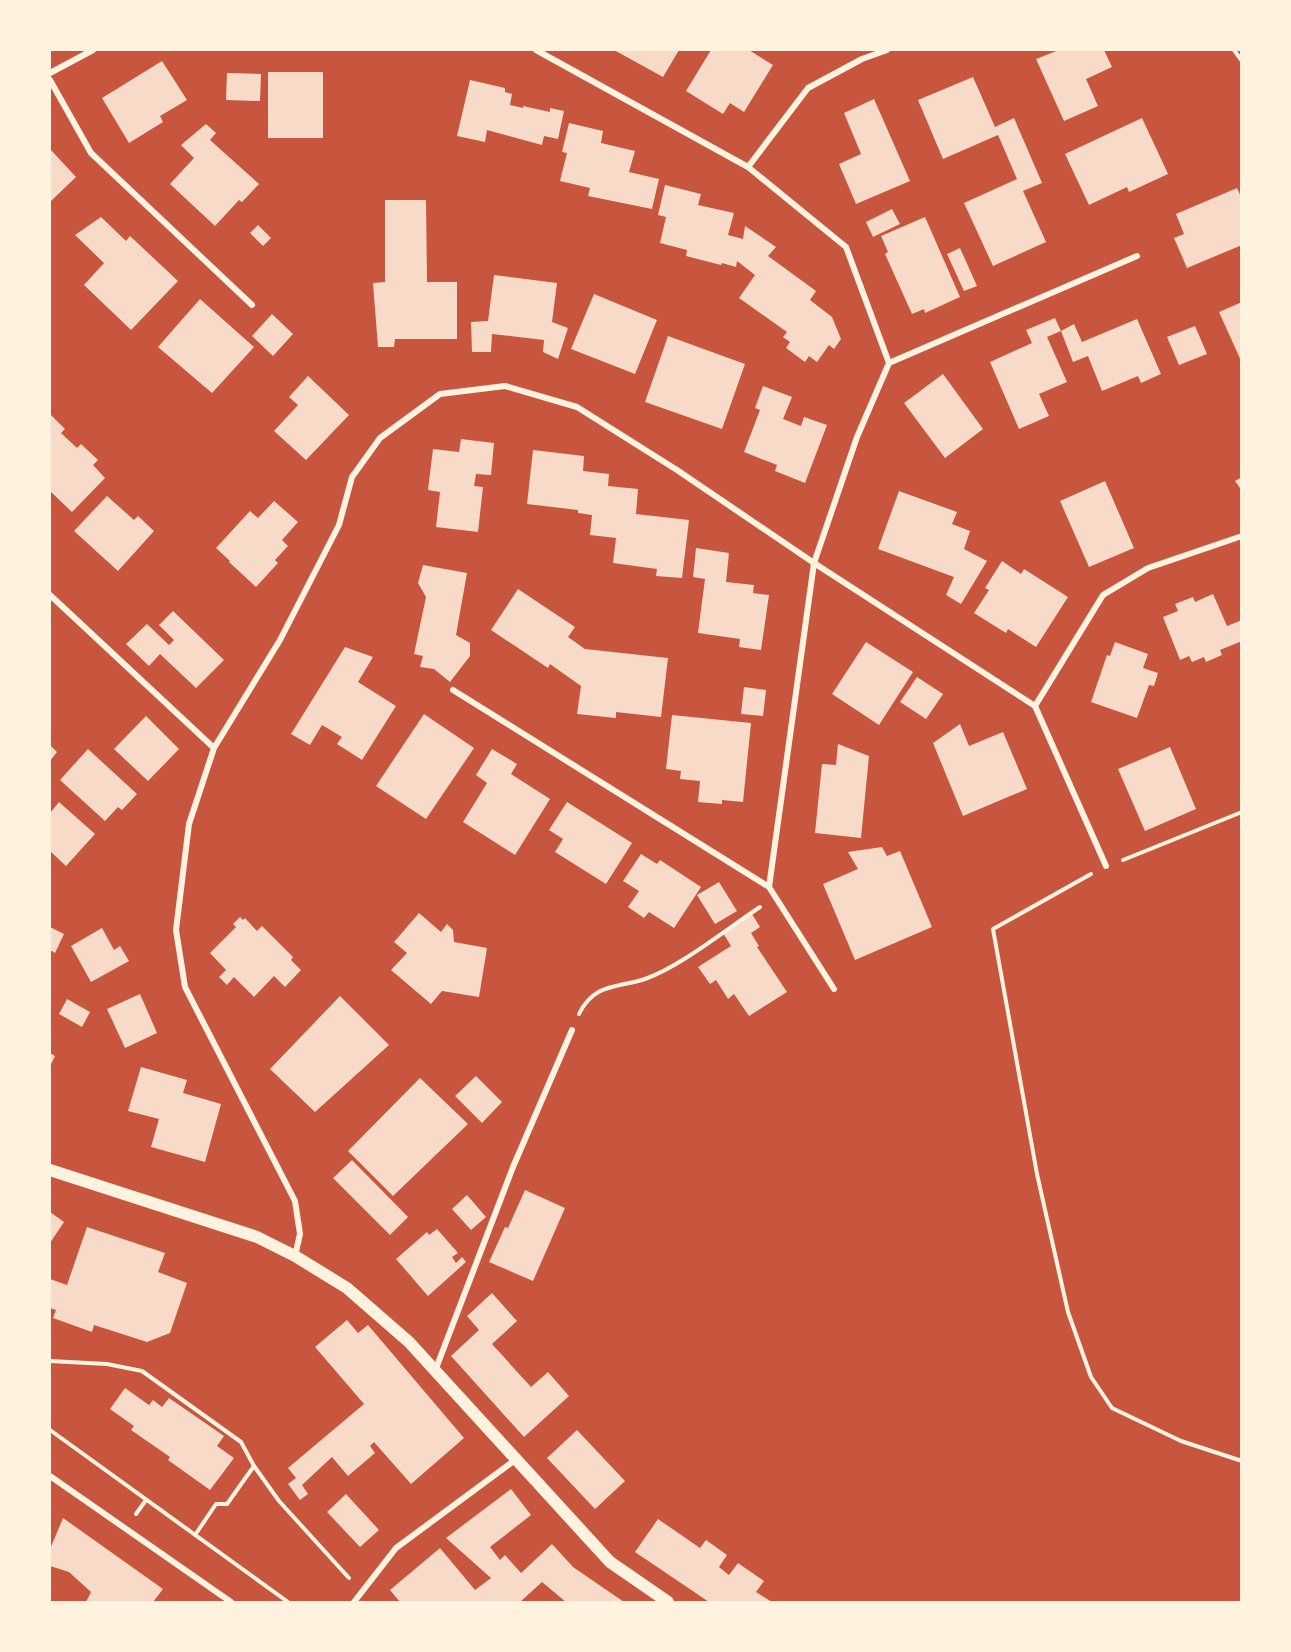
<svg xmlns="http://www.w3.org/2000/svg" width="1291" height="1652" viewBox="0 0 1291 1652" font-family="'IBM Plex Sans',sans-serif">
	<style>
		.building { fill: #f7dbc8 }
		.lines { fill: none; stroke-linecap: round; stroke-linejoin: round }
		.path { stroke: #fff3e0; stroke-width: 4 }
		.minor { stroke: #fff3e0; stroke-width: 6 }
		.secondary { stroke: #fff3e0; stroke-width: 12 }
	</style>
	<rect width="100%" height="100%" fill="#c8553d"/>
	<path class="building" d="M614 50H679L663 77Z
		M711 50H749L773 65 744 112 730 103 723 114 686 91Z
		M1059 50H1104L1112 67 1086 79 1098 106 1064 121 1036 59Z
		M162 61 187 100 160 116 163 122 129 143 102 98Z
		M268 72H323V138H268Z
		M227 73 261 74 260 101 226 100Z
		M973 77 995 127 1014 118 1042 183 1023 191 1046 242 993 266 964 203 1017 179 998 135 943 159 918 100Z
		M470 80 505 88V92L512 94 510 105 523 108V106L550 112V108L564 111 558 139 544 136 542 145 487 130 485 142 457 136Z
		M874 99 910 181 856 204 839 164 861 154 844 113Z
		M1142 118 1168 174 1129 192 1127 187 1089 205 1065 154Z
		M569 123 603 131 601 143 635 151 629 172 659 179 652 209 588 196 590 188 560 181 567 153 562 152Z
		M206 124 216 133 210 140 259 184 242 202 239 200 215 226 170 184 194 158 181 145Z
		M50 149 76 177 50 202Z
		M665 185 701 194 698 205 734 213 728 235 743 239 745 226 776 247 768 256 816 291 810 300 832 317 841 339 834 349 829 345 817 362 809 356 805 362 786 348 790 342 783 337 787 332 739 298 755 275 737 261 736 267 722 263 721 265 686 256 687 250 660 243 666 217 658 215Z
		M1237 188 1242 199V245L1187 268 1174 238 1184 234 1176 214Z
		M385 200H426L427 282H457V339H395L394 347H378L373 283 385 282Z
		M892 209 900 224 873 237 866 222Z
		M101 217 126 241 130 236 178 281 131 330 84 285 104 263 75 235Z
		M925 217 960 297 925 313 924 309 912 314 885 254 888 252 881 236Z
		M258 225 271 238 263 246 250 233Z
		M960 248 977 286 964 291 947 254Z
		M494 275 557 283 552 322 568 328 558 359 543 352 544 340 492 334 491 352H472L471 322 488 321Z
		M594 294 657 320 635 374 571 349Z
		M200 299 254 347 212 393 158 347Z
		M1242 302V363L1219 312Z
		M272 314 293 334 273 356 252 336Z
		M1055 318 1061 331 1074 324 1082 342 1137 319 1161 374 1141 383 1138 376 1102 391 1088 356 1073 362 1061 331 1047 337 1067 382 1039 394 1049 416 1019 429 990 362 1032 343 1026 330Z
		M1195 326 1207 354 1179 365 1167 337Z
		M668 336 745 364 722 429 645 402Z
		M943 374 983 429 945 458 904 403Z
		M308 376 349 415 306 460 274 431 298 405 289 397Z
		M763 386 792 397 783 419 801 426 804 417 827 425 805 483 775 471 777 465 744 452 760 410 755 408Z
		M50 414 65 429 61 433 77 448 81 444 98 460 93 465 105 478 72 512 50 491Z
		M461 439 494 443 491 475 476 474 474 486 483 487 478 532 436 527 440 492 428 490 433 449 459 452Z
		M533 450 584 456 583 471 609 474 608 486 638 489 636 514 689 520 682 578 656 576 657 569 613 563 616 538 590 535 592 515 578 513V510L527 504Z
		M1242 477V491L1235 481Z
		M1105 481 1134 548 1089 567 1060 501Z
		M899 491 957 512 952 524 970 531 964 549 987 561 961 604 946 595 954 577 878 549Z
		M107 496 134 520 138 516 154 531 118 571 74 531Z
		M274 501 298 522 282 540 288 546 275 560 278 563 256 587 229 562 230 561 216 548 250 511 258 518Z
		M696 548 729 553 726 582 754 585 753 593 769 595 761 650 739 647 740 639 698 633 705 579 693 577Z
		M1002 561 1021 574 1024 569 1068 597 1036 647 1008 629 1006 633 974 613 989 590 985 588Z
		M423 565 467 573 456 635 470 643V656L450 682 434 669 420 667 423 656 414 654 426 597 418 583Z
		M518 589 575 627 568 637 585 649 668 658 661 717 616 712V718L577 714 581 686 550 664 548 668 491 630Z
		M1213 594 1227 626 1242 620V641L1220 650 1222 655 1206 662 1204 657 1192 662 1189 656 1180 660 1163 617 1178 611 1175 604 1193 597 1195 602Z
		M173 611 224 660 196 688 160 654 149 666 126 644 147 624 169 645 174 640 159 625Z
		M866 642 913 672 879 725 832 694Z
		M1115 642 1148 654 1143 668 1158 673 1154 686 1149 685 1137 718 1091 702 1107 655 1110 656Z
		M345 647 373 657 358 682 396 706 362 760 337 744 342 737 322 725 310 745 291 734Z
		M917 677 943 694 926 719 900 702Z
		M744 687 766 690 763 716 741 714Z
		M424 714 474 748 426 819 376 786Z
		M672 715 751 723 743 802 722 800V804L698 802 700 781 680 779 681 771 666 769Z
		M146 716 179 749 148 781 114 749Z
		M960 724 969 746 1003 732 1027 789 963 816 933 743Z
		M838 744 869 756 861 838 815 833 822 764 836 765Z
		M50 745 57 752 50 761Z
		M1170 747 1196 809 1145 831 1118 769Z
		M88 749 137 794 122 810 118 807 105 821 60 780Z
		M492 749 517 764 511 774 550 799 515 855 463 822 487 783 476 775Z
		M59 802 95 834 66 866 50 851V813Z
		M567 802 632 843 606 884 555 852 563 839 549 830Z
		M882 847 887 856 900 851 932 927 855 960 823 884 858 869 848 852Z
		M641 854 657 864 660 860 701 887 674 928 649 912 644 918 628 907 639 891 623 881Z
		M719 882 737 911 715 924 697 895Z
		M419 913 441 932 447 924 453 930 454 942 487 948 479 997 442 991 431 1004 391 970 407 953 394 942Z
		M752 914 760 927 751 933 759 946 757 947 787 992 749 1016 734 994 728 999 716 980 710 984 698 967 731 946 723 933Z
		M240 917 243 920 245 918 257 931 262 926 293 957 291 960 301 970 285 987 274 976 254 997 234 977 227 985 219 977 226 970 210 953 236 927 233 924Z
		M50 927 64 934 55 953 50 950Z
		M102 928 114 950 120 946 129 961 91 982 71 946Z
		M140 994 157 1033 125 1048 107 1009Z
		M340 996 389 1045 315 1112 270 1069Z
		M67 999 90 1012 82 1027 59 1014Z
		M50 1053 55 1056 50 1066Z
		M141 1067 187 1080 183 1093 221 1104 205 1162 151 1147 159 1119 128 1111Z
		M476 1076 502 1102 482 1123 455 1096Z
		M420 1078 468 1124 393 1196 348 1151Z
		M352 1160 408 1217 390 1235 333 1178Z
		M525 1190 565 1208 533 1281 489 1262 505 1227 508 1228Z
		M467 1195 486 1217 471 1230 452 1209Z
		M50 1212 64 1222 50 1243Z
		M87 1227 165 1253 158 1272 187 1283 170 1333 147 1342 94 1325 92 1332 53 1318 56 1310 50 1308V1279L67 1285Z
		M437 1229 458 1253 452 1257 456 1263 462 1257 466 1262 428 1296 396 1259 427 1232 429 1235Z
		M492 1293 517 1321 492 1344 531 1387 548 1372 569 1396 524 1437 451 1356 479 1330 467 1316Z
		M347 1320 358 1333 368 1325 464 1438 411 1484 374 1442 370 1446 375 1453 348 1476 332 1457 302 1485 308 1494 300 1500 288 1484 296 1478 288 1468 364 1404 315 1347Z
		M125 1388 149 1405 153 1400 162 1407 169 1398 224 1436 217 1446 234 1458 210 1490 168 1460 170 1457 131 1430 134 1426 110 1409Z
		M577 1430 625 1481 595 1509 547 1458Z
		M511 1489 531 1515 490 1547 500 1560 505 1555 521 1573 552 1544 573 1567 624 1602H566L542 1582 520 1602H400L390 1590 440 1548 475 1590 491 1578 446 1538Z
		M346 1494 379 1530 360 1547 327 1512Z
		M63 1518 163 1589 153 1602H86L91 1592 69 1572 50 1566V1549Z
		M658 1519 700 1548 706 1540 727 1555 719 1567 729 1575 738 1563 764 1581 756 1592 772 1602H709L635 1552Z"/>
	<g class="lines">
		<path class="path" d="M1234 50 1242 61
			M1123 860 1242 812
			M1091 874 993 929 1037 1174 1068 1312 1091 1377 1112 1408 1181 1441 1242 1461
			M579 1014C594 983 617 988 645 979 680 967 728 928 760 907
			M50 1361 107 1364 142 1371 241 1442 254 1466 279 1501 349 1578
			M50 1430 288 1602
			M136 1514 146 1500
			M195 1535 216 1504H227L254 1466"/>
		<path class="minor" d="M536 50 748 167 846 247 889 363 857 437 814 563 769 887 834 989
			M50 73 93 50
			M50 80 91 153 252 305
			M748 167 808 88 862 59 887 50
			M889 363 1137 256
			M50 595 214 748
			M453 690 769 887
			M1035 706 1103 595 1148 568 1242 536
			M295 1256 300 1234 295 1201 185 987 176 930 189 824 214 748 280 640 339 525 352 477 380 438 440 394 505 386 577 407 677 470 814 563 1035 706 1106 866
			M435 1371 513 1167 572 1030
			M50 1476 231 1602
			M354 1602 396 1548 515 1460"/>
		<path class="secondary" d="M50 1170 257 1237 295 1256 347 1288 409 1342 610 1562 668 1602"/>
	</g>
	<rect width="1291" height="1652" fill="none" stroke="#fff3e0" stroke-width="102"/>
</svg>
